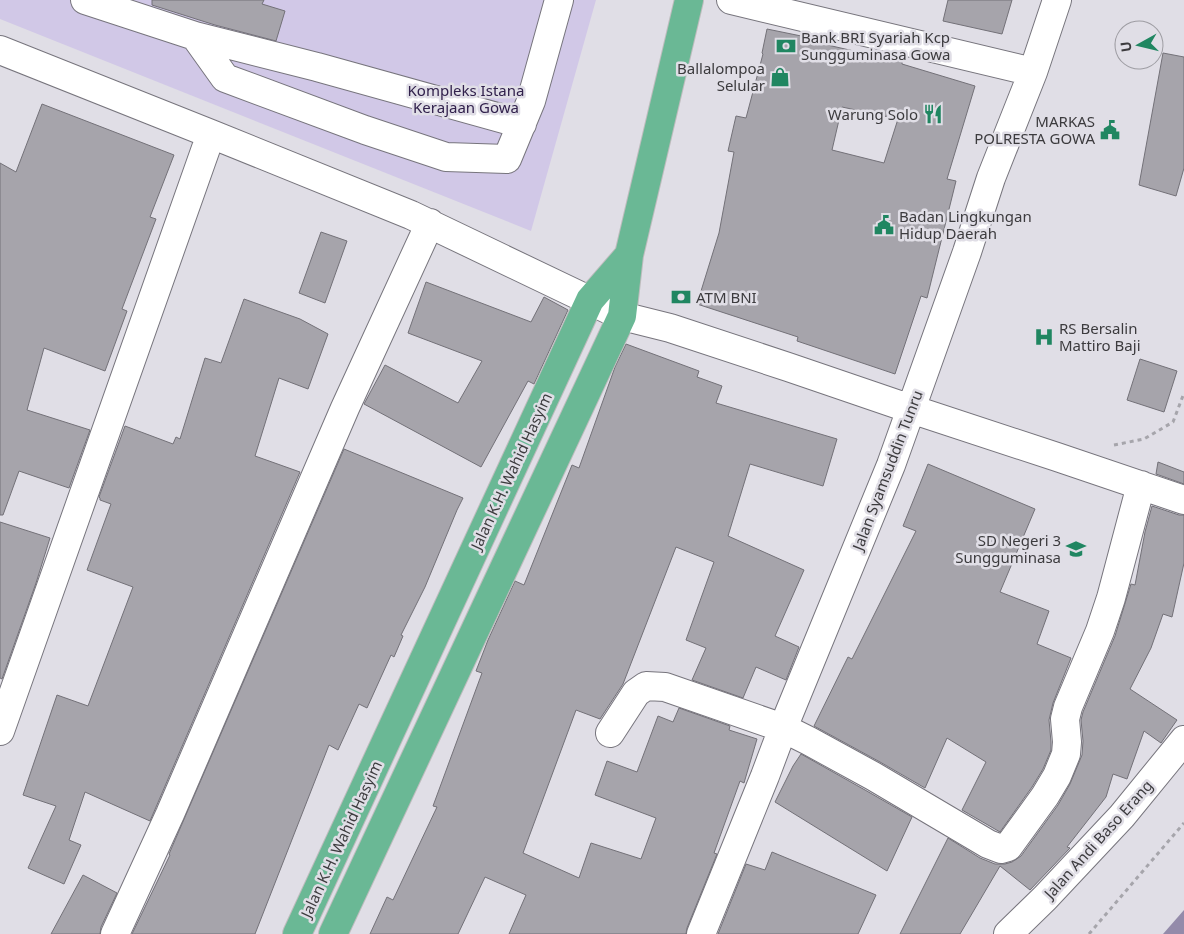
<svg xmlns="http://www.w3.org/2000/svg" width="1184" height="934" viewBox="0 0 1184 934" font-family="'Noto Sans',sans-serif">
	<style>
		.green { fill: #d1c8e7 }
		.water { fill: #948baa }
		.building { fill: #a6a4ab; stroke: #737178; fill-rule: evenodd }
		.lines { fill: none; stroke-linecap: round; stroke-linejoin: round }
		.minor-casing { stroke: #77757d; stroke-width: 30 }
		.highway-casing { stroke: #bdbcbd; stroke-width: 30 }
		.path { stroke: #a6a5ab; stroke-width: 3; stroke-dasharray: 4 4; stroke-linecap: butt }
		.minor { stroke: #fff; stroke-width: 28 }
		.highway { stroke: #6ab895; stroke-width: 28 }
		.labels { text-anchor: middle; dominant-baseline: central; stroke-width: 5; stroke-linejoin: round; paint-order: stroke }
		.poi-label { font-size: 15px; fill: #3c3b3e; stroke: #e0dee6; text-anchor: start }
		.park-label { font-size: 15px; fill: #31214c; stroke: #e0dee6 }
		.street-label { font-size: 15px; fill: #3c3b3e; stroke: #e0dee6 }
	</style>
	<rect width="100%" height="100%" fill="#e0dee6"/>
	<path class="green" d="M0 0H596L531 231 0 19Z"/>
	<path class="water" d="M1184 910V934H1163Z"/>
	<path class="building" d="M152 0H264L262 4 285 11 276 41 215 25 152 5Z
		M948 0H1012L1002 34 943 21Z
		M767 29 811 38 810 41 902 62V64L975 86 947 179 956 181 927 298 921 296 895 374 797 341 798 337 697 304 719 233 734 152 728 151 736 116 746 118 763 54 762 53ZM842 107 898 119 884 163 832 150Z
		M1163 53 1184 57V168L1176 196 1139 185Z
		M42 104 174 155 150 217 156 219 122 309 127 311 105 371 44 348 27 410 90 430 69 488 19 471 3 515H0V163L16 172Z
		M321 232 347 241 325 303 299 293Z
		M426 282 531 322 544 297 568 310 534 384 528 381 481 467 364 404 385 365 458 403 482 361 408 333Z
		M244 299 300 319 328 334 308 389 279 378 255 456 300 472 150 821 85 792 69 840 81 845 64 884 28 868 56 806 23 795 57 695 88 706 133 587 87 570 111 504 100 500V498L99 497 125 426 173 444 176 437 180 439 205 358 221 363Z
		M626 344 699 371 697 377 722 386 716 403 837 439 823 486 750 464 728 536 804 570 775 636 799 647 786 680 756 667 743 698 692 680 706 648 686 640 714 562 676 547 623 684 600 719 576 710 523 853 579 878 591 843 641 859 656 818 595 795 607 761 637 772 658 716 673 722 679 708 730 726 729 730 757 739 744 783 740 781 714 853 717 854 687 928 686 934H509L526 895 485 877 458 934H370L387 897 393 900 437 807 433 806 482 673 476 671 488 640 515 581 524 585 572 465 579 468 615 367Z
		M1140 359 1177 371 1164 412 1127 400Z
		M344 449 463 498 457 510 425 587 401 635 403 636 394 657 391 655 367 708 359 704 338 750 329 745 255 934H132L170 855 169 854Z
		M1158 462 1184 472V484L1156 474Z
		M928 464 1035 509 1000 592 1049 611 1037 644 1071 658 1053 703 1049 720 1051 742V750L1043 769 1032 787 1000 832 962 810 986 762 947 738 925 788 880 762 814 726 848 657 852 659 916 531 903 526Z
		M1152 506 1179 515H1184V563L1172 617 1163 614 1151 648 1130 689 1177 720 1161 743 1144 731 1127 779 1113 774 1106 797 1067 847 1070 848 1030 890 1000 866 960 934H900L948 838 980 858 995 864H1005L1012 862 1021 856 1058 805 1070 784 1082 755 1083 741 1081 720 1083 712 1115 636 1131 584 1135 585 1145 532Z
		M0 522 50 538 36 583 2 679 0 678Z
		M801 754 865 790 912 817 887 871 775 802 793 766Z
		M772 852 876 895 858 934H718L746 864 765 870Z
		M83 875 117 893 101 927 100 934H51Z"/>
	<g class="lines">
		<defs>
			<path id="minor" d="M85 0 195 36 225 78 365 130 446 157 507 159 531 101 559 0
				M731 0 1033 72
				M195 36 317 67 522 124
				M0 50 211 134 411 215 622 316 670 328 788 367 911 409 1057 457 1184 500
				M0 731 211 134
				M610 733 636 693 646 686 665 687 783 728 809 741 873 776 988 844 1001 849 1008 847 1045 796 1057 776 1066 754 1067 742 1065 719 1068 707 1100 631 1111 598 1141 485
				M115 934 170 814 345 408 430 223
				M701 934 765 776 783 728 891 465 967 252 991 178 1033 72 1057 0
				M1008 934 1045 898 1122 816 1184 740"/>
			<path id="highway" d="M297 934 590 300 629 255
				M333 934 622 316 629 255 689 0"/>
		</defs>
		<use href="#minor" class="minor-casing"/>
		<use href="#highway" class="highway-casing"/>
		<path class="path" d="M1114 445 1144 439 1173 422 1184 393
			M1089 934 1184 823"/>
		<use href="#minor" class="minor"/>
		<use href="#highway" class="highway"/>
	</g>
	<defs>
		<symbol id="bank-bare" viewBox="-9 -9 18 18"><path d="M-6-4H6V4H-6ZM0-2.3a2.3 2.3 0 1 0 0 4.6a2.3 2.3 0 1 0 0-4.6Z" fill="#208661" stroke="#e0dee6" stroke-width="2.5" paint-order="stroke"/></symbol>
		<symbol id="shop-bare" viewBox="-9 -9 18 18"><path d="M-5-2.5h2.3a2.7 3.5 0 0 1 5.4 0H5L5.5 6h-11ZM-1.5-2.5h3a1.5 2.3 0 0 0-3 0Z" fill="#208661" stroke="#e0dee6" stroke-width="2.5" paint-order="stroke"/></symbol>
		<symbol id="restaurant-bare" viewBox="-9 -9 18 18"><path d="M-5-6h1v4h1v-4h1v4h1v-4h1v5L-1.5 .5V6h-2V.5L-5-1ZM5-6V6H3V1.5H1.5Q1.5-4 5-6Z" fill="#208661" stroke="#e0dee6" stroke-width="2.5" paint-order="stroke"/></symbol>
		<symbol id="civic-bare" viewBox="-9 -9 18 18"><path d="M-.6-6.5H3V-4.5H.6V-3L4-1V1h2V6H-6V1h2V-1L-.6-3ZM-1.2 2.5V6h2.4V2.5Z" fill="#208661" stroke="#e0dee6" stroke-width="2.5" paint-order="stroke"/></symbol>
		<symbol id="hospital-bare" viewBox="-9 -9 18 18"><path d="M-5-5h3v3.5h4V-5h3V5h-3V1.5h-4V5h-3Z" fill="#208661" stroke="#e0dee6" stroke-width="2.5" paint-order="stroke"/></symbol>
		<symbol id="school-bare" viewBox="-9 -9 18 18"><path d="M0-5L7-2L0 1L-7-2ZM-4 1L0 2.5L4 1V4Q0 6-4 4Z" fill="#208661" stroke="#e0dee6" stroke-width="2.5" paint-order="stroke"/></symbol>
	</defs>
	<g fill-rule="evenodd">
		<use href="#bank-bare" x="772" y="32" width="28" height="28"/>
		<use href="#shop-bare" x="766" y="63" width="28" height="28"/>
		<use href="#restaurant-bare" x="919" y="100" width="28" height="28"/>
		<use href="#civic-bare" x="1096" y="116" width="28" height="28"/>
		<use href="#civic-bare" x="870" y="211" width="28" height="28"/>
		<use href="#bank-bare" x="667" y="283" width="28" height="28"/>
		<use href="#hospital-bare" x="1030" y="323" width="28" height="28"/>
		<use href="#school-bare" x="1062" y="535" width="28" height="28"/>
	</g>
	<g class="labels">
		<g class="poi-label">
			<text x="801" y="37">Bank BRI Syariah Kcp<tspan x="801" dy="17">Sungguminasa Gowa</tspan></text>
			<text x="765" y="68" text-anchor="end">Ballalompoa<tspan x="765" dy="17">Selular</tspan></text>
			<text x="918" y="114" text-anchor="end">Warung Solo</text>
			<text x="1095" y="121" text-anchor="end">MARKAS<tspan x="1095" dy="17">POLRESTA GOWA</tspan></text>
			<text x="899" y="216">Badan Lingkungan<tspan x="899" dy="17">Hidup Daerah</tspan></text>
			<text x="696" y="297">ATM BNI</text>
			<text x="1059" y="328">RS Bersalin<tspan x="1059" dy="17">Mattiro Baji</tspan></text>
			<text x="1061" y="540" text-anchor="end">SD Negeri 3<tspan x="1061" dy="17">Sungguminasa</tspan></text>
		</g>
		<g class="park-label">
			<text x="466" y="90">Kompleks Istana<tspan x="466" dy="17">Kerajaan Gowa</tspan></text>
		</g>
		<g class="street-label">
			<text transform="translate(887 470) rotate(-69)">Jalan Syamsuddin Tunru</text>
			<text transform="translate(511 471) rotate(-65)">Jalan K.H. Wahid Hasyim</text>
			<text transform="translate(341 839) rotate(-65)">Jalan K.H. Wahid Hasyim</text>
			<text transform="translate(1098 839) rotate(-48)">Jalan Andi Baso Erang</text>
		</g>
	</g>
	<g transform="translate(1139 45) rotate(262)"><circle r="24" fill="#e0dee6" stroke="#9e9da3"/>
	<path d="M0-4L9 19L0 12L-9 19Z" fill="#208661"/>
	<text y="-8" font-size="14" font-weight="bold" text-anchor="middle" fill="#3c3b3e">U</text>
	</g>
</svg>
